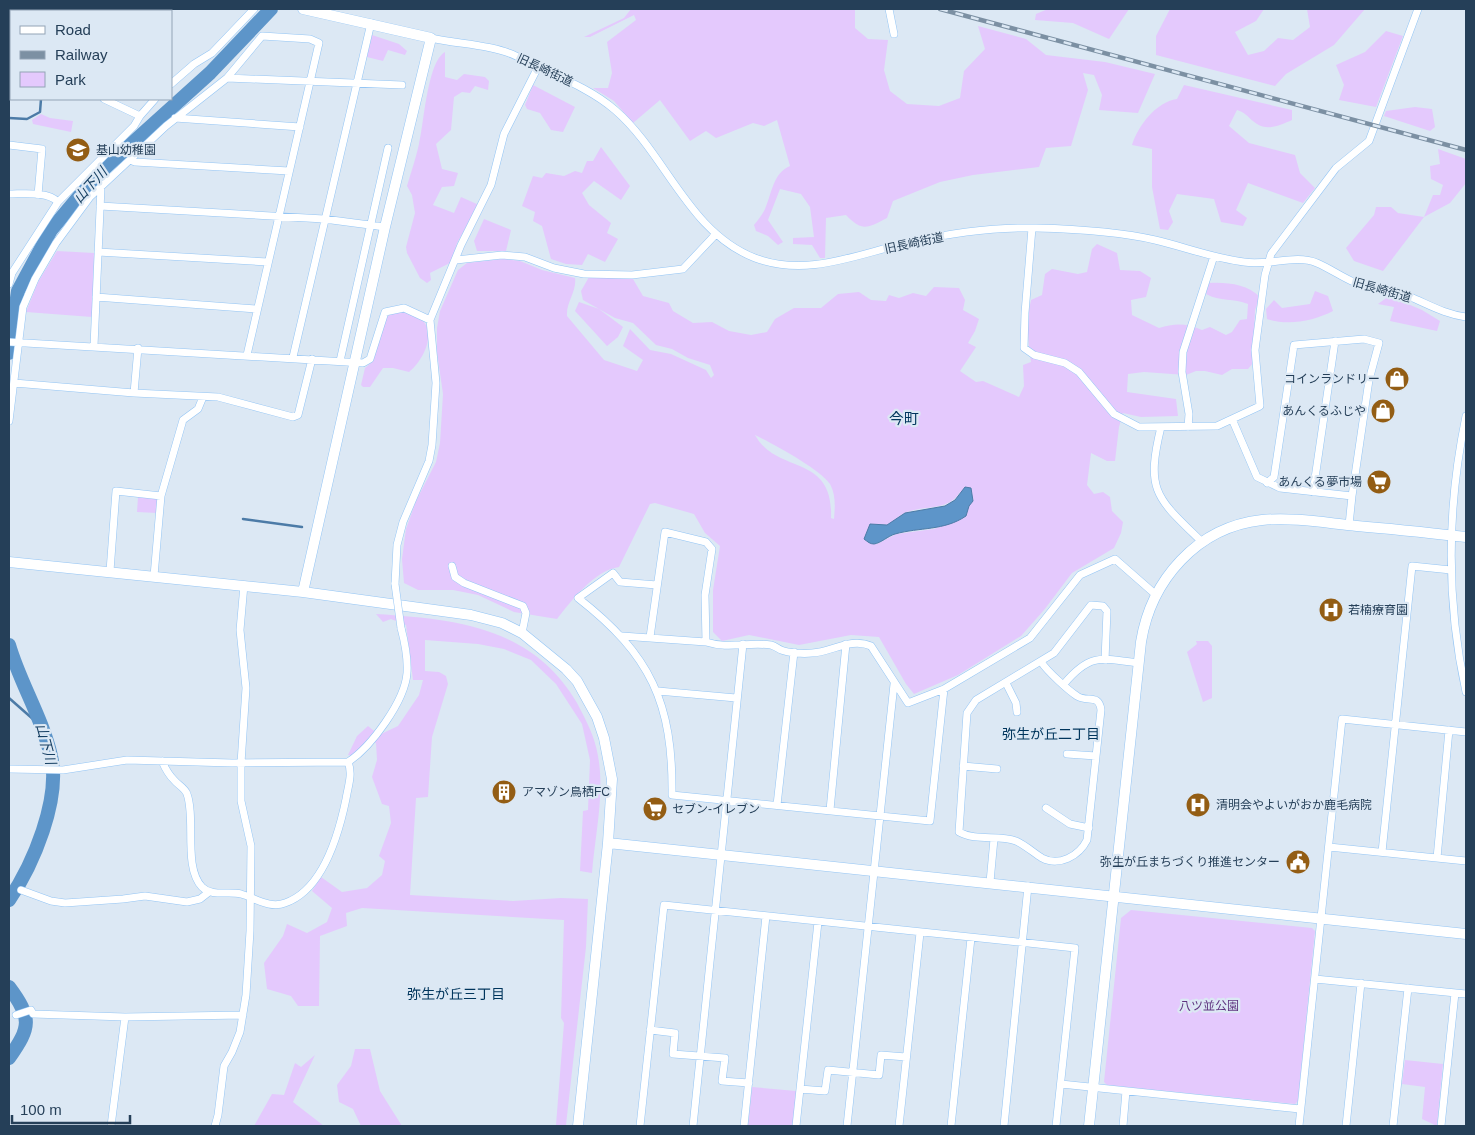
<svg xmlns="http://www.w3.org/2000/svg" width="1475" height="1135" viewBox="0 0 1475 1135" font-family="Helvetica,'Noto Sans JP',sans-serif">
	<style>
		.green { fill: #e4c9fd; fill-rule: evenodd }
		.water { fill: #5d95c9; stroke: #4c7ba7 }
		.lines { fill: none; stroke-linecap: round; stroke-linejoin: round }
		.stream { stroke: #4c7ba7; stroke-width: 2.5 }
		.river { stroke: #5d95c9; stroke-width: 14 }
		.street-casing { stroke: #93c5f5; stroke-width: 8 }
		.secondary-casing { stroke: #93c5f5; stroke-width: 11 }
		.street { stroke: #fff; stroke-width: 7 }
		.secondary { stroke: #fff; stroke-width: 10 }
		.rail-casing { stroke: #7c90a3; stroke-width: 4.5 }
		.rail { stroke: #dce8f4; stroke-width: 2.5; stroke-dasharray: 8; stroke-linecap: butt }
		.street-bridge-casing { stroke: #93c5f5; stroke-width: 8; stroke-linecap: butt }
		.street-bridge { stroke: #fff; stroke-width: 7 }
		.labels { text-anchor: middle; dominant-baseline: central; stroke-width: 4.5; stroke-linejoin: round; paint-order: stroke }
		.street-label { font-size: 12px; fill: #253f58; stroke: #dce8f4 }
		.poi-label { font-size: 12px; fill: #253f58; stroke: #dce8f4; text-anchor: start }
		.park-label { font-size: 12px; fill: #5f3480; stroke: #dce8f4 }
		.water-label { font-size: 14px; font-style: italic; fill: #163f62; stroke: #dce8f4 }
		.neighbourhood-label { font-size: 14px; fill: #00355c; stroke: #dce8f4 }
		.quarter-label { font-size: 15px; fill: #00355c; stroke: #dce8f4 }
	</style>
	<rect width="100%" height="100%" fill="#dce8f4"/>
	<path class="green" d="M631 9H855V28L868 39 888 40 884 70 890 91 907 104 939 106 960 98 964 71 985 49 978 26 1026 39 1046 55 1105 62 1155 74 1138 113 1099 110 1102 95 1094 75 1083 73 1088 90 1071 146 1046 148 1039 167 973 175 940 182 893 201 887 218C868 228 862 232 846 215L826 218 825 258H820L812 245 793 244V238L814 237 810 207 801 194 780 189 768 220 783 242 778 245 768 236 756 231 754 225C758 220 762 215 765 209 772 193 773 173 790 166L777 120 764 126 753 123 716 138 706 131 690 141 660 100 633 123 614 101 593 88H608L612 73 607 42 636 20 634 15 590 37H584L624 18Z
		M1048 9H1129L1109 39 1073 23 1035 20 1036 14Z
		M1170 9H1264L1256 21 1235 32 1248 55 1264 51 1278 38 1293 40 1310 27 1307 9H1365L1334 45 1286 74 1275 86 1156 55V36Z
		M1386 31 1403 36 1376 107 1339 100 1344 85 1336 65 1365 52Z
		M372 35 399 44 407 51 405 55 388 50 383 61 367 57Z
		M445 52V77L457 80 464 74 485 77 489 81 488 90 475 86 470 93 462 92 454 97 451 130 436 144 442 169 458 173 454 186 442 187 433 205 454 213 461 197 479 205 457 243 452 262 430 273 431 280 427 283 420 278 407 253 406 247 415 213 412 195 407 186C411 172 416 158 419 144 424 125 427 62 445 52Z
		M533 85 575 107 563 132 551 130 540 113 527 109 525 105Z
		M1184 85 1292 110V120C1281 125 1268 131 1257 124 1249 119 1247 113 1237 110L1229 126 1249 143 1295 155 1300 173 1315 188 1303 203 1248 183 1236 210 1247 218 1243 226 1221 222 1214 199 1177 194 1169 211 1173 222 1168 230 1160 229 1152 187V149L1132 145C1138 126 1156 102 1177 99Z
		M1415 107 1432 109 1435 127 1430 131 1384 116 1386 111Z
		M41 114 50 118 73 121 71 132 33 124 32 120Z
		M601 147 630 186 621 200 594 181 582 193 589 205 611 223 607 233 618 239 605 262 588 254 582 265 566 264 551 259 542 226 533 221 535 212 522 206 533 176 542 178 546 173 564 176 575 171 582 173 587 161H593Z
		M1438 149 1466 159V183L1450 203 1424 217 1383 271 1354 261 1346 248 1374 215 1376 207H1391L1398 213 1424 217 1433 195H1440L1443 185 1431 179 1430 166 1440 164Z
		M484 219 511 230 506 251H477L474 241Z
		M1097 244 1117 253 1120 270 1140 271 1151 278 1146 297 1131 300 1132 315 1159 328C1175 323 1186 323 1202 330L1210 327 1226 335 1232 332 1240 320 1247 319 1248 304C1234 298 1220 302 1206 294L1209 283C1227 282 1247 284 1260 297L1255 310 1253 363 1248 369H1232L1222 375 1205 371H1196L1186 375 1144 372 1128 374 1127 392 1176 399 1178 416 1141 417 1123 413 1119 427 1115 461H1107L1091 453 1087 485 1094 494 1103 492 1110 497 1112 511 1123 522 1121 533 1114 548 1072 573 1044 610 1021 636 958 675 914 694 906 684 879 637 851 635 799 645 749 635 722 641 713 632V590L720 546 705 533 694 514 655 503 650 504 619 567C595 570 571 601 557 619L514 612 478 595 453 590H418L404 583 402 559 406 529 416 501 436 462 440 443 443 394 437 352V328L440 311 458 270 467 263 503 259 520 261 542 270 575 278C577 291 566 302 567 316L604 360 637 371 643 360 623 346 630 329 650 350 671 354 706 370 711 378 714 375 710 365 688 358 672 349 656 345 633 323 615 318 583 300 581 291 589 277 633 279 643 296 669 303 673 311 693 323 712 322 729 331 751 335 767 332 775 319 794 308H821L838 294 859 292 871 300 886 301 889 295 899 298 913 293 926 296 934 287 959 288 965 300 963 310 979 319 975 331 968 343 976 347 960 371 976 382 983 381 1019 397 1024 386 1023 365 1031 362C1028 341 1026 321 1031 300L1042 295 1045 274 1052 269 1078 274 1087 272 1092 249ZM755 435C772 443 820 469 830 484 836 495 835 507 834 519L831 518C834 453 777 475 755 435ZM960 492 969 506 966 516 934 529 896 534 877 544 870 543 878 524 887 525C894 522 900 514 907 512 926 505 949 511 960 492Z
		M57 251 94 253 92 317 26 312 38 282Z
		M1315 291 1328 296 1333 311C1314 321 1288 326 1267 319L1266 309 1274 300 1282 308 1310 304Z
		M1389 296 1422 310 1440 321 1437 331 1390 321 1394 307 1378 304Z
		M579 302 599 309 623 327 618 337 607 346 575 311Z
		M399 310C406 312 415 314 421 319 438 333 422 362 409 372L393 368H383L370 387H363L361 385 365 368 372 362 384 318Z
		M138 497 155 498 158 501 157 513 137 512Z
		M376 614C456 619 533 627 577 703 586 720 595 737 598 756 605 793 595 835 592 873L580 871 583 811 588 810 590 760 582 724 556 684 531 660 504 649 478 644 425 640V671L439 672 446 676 448 684 432 737 428 797 416 798 410 895 513 901 561 898 588 899 586 947 566 1125H556L564 1023 561 1018 564 920 362 908 346 913 347 926 320 936 319 1006H298L291 996 267 989 264 963 283 936 287 924 307 933 327 922 332 908 312 891 321 877 342 892 367 888 382 875 385 861 379 856 391 823 389 806 382 804 372 777 377 760 376 743 369 741 355 756 348 755 357 736 368 726 379 735 398 726 419 695 423 680H413L406 625 391 619 383 622Z
		M1196 641H1208L1212 646V698L1203 702 1187 652 1197 644Z
		M1131 910 1312 928 1315 931 1298 1101 1295 1104 1107 1085 1104 1082 1121 918Z
		M355 1049H370L380 1091 402 1126H361L353 1109 339 1102 337 1085 351 1066Z
		M315 1055 293 1102 324 1126H254L272 1094 284 1095 295 1063 301 1067Z
		M1405 1060 1443 1064 1437 1126 1422 1119 1425 1087 1402 1084Z
		M752 1087 796 1091 793 1126H748Z"/>
	<path class="water" d="M965 487 971 488 973 501 969 506 966 516C944 531 920 527 895 534 888 536 881 543 874 544 870 544 868 542 864 539L870 524 887 525 905 513 945 506 955 500Z"/>
	<g class="lines">
		<path class="stream" d="M142 11V9
			M9 118 27 119 40 112 41 99
			M243 519 302 527
			M9 698 34 720 40 721"/>
		<path class="river" d="M9 353 18 291 51 230 97 175 210 73 271 9
			M9 645C20 683 42 717 51 756 61 799 33 865 9 900
			M9 987C32 1018 31 1027 9 1058"/>
		<defs>
			<path id="street" d="M889 9 894 34
				M431 38C456 44 485 44 509 53 520 57 530 64 540 68 566 80 593 91 615 110 666 154 688 232 755 258 809 278 859 253 911 242 951 233 994 227 1036 228 1075 229 1117 231 1155 240 1185 247 1213 258 1244 262 1268 266 1296 254 1317 263 1331 269 1343 278 1358 284 1374 290 1391 289 1408 296 1428 304 1444 314 1466 317
				M9 46 11 42
				M227 78 262 36 310 39 319 43 247 355
				M171 84 194 64 212 53 254 9
				M104 99 140 116
				M175 118 300 127
				M9 145 42 149 38 195
				M130 160 135 162 289 171
				M9 194C24 194 47 191 58 202
				M100 206 324 219 385 227
				M1032 228 1025 313 1024 348 1034 355 1065 363 1079 372 1114 414 1139 427 1217 426 1260 406 1255 350 1265 275 1271 254 1336 168 1369 141 1418 9
				M98 252 268 262
				M456 260 502 255 525 257 554 268 584 274 632 275 683 269 716 234
				M9 284 12 273 58 202 134 126 140 116 155 99
				M96 297 257 309
				M9 342 363 363 370 359 385 312 404 308 430 320
				M94 346 101 187
				M293 357 371 23
				M340 361 388 148
				M14 383 134 393 218 397 293 417 298 415 312 359
				M134 393 138 348
				M1466 416C1447 507 1446 601 1466 692
				M1232 419 1257 477 1280 488 1352 496 1349 525
				M9 421 23 307 35 279 56 243 90 197 166 126 227 78 402 85
				M1161 427C1145 492 1157 498 1202 542
				M1188 427 1189 414 1182 372 1183 352 1214 256
				M1267 483 1274 477 1294 345 1364 339 1379 343 1369 380 1352 496
				M1313 492 1335 341
				M452 566 455 577 464 583 523 606 526 613 522 633
				M110 571 116 491 161 496
				M154 576 161 496 183 420 198 409 203 397
				M395 584 397 545 403 522 429 461 432 445 436 383 430 320 461 245 491 185 504 134 538 67
				M657 585 620 582 613 573 578 598C651 655 673 703 672 795L930 821 944 689
				M622 636 706 642C727 649 749 642 771 645 775 646 777 648 781 650 789 653 803 654 812 653 832 652 851 637 871 646L908 703 944 689 1030 638 1080 575 1115 559 1155 594
				M650 637 665 532 706 542 712 549 705 595 706 642
				M1042 663C1047 671 1069 691 1077 696 1087 703 1099 693 1101 710L1087 840C1079 856 1059 867 1042 858 1034 853 1025 845 1016 841 998 834 977 842 959 832L967 713 976 700 1054 653 1091 605 1103 606 1107 611 1105 660
				M1006 683 1016 703 1017 712
				M1064 684C1090 653 1101 658 1139 663
				M658 691 736 698
				M1067 754 1096 756
				M162 761C165 768 169 775 174 780 178 785 185 788 187 794 196 819 183 867 202 887 212 897 228 891 241 894 255 898 270 909 285 903 323 890 339 833 346 799 348 786 353 774 348 762
				M963 766 997 769
				M9 769 63 770 127 760 232 763 348 762C371 747 405 701 407 673 408 658 405 643 401 628
				M777 805 794 652
				M1046 808 1070 824 1089 828
				M830 810 846 644
				M1329 847 1466 861
				M1382 852 1412 566 1451 570
				M1437 858 1449 730
				M990 882 994 839
				M21 890 51 901 65 903 123 899 145 896 187 902 200 899 209 892
				M1315 979 1466 994
				M16 1015 31 1010 33 1014 125 1017 243 1015
				M650 1030 675 1033 673 1054 725 1058 722 1081 749 1083
				M1061 1084 1300 1109
				M800 1089 825 1091 828 1070 879 1075 881 1055 906 1057
				M111 1126 125 1017
				M215 1126 218 1115 224 1066 232 1052 240 1032 246 995 250 931 251 846 241 801V763L246 688 240 630 244 585
				M640 1126 664 905 1075 948 1056 1126
				M693 1126 743 644
				M744 1126 766 916
				M796 1126 818 922
				M847 1126 894 684
				M899 1126 920 933
				M951 1126 971 938
				M1004 1126 1028 886
				M1123 1126 1126 1091
				M1299 1126 1342 719 1466 732
				M1346 1126 1361 983
				M1393 1126 1408 988
				M1441 1126 1455 993"/>
			<path id="secondary" d="M9 562 303 592 471 615 502 623 522 633 566 669 577 681 597 717 604 738 612 779 608 843 578 1126
				M303 592 385 227 431 38 303 9
				M608 843 1466 934
				M1089 1126 1141 642C1151 580 1197 527 1262 520 1294 517 1326 523 1357 526 1393 529 1430 533 1466 537"/>
		</defs>
		<use href="#street" class="street-casing"/>
		<use href="#secondary" class="secondary-casing"/>
		<use href="#street" class="street"/>
		<use href="#secondary" class="secondary"/>
		<defs>
			<path id="rail" d="M940 9 1466 150"/>
		</defs>
		<use href="#rail" class="rail-casing"/>
		<use href="#rail" class="rail"/>
		<defs>
			<path id="street-bridge" d="M395 584 401 628"/>
		</defs>
		<use href="#street-bridge" class="street-bridge-casing"/>
		<use href="#street-bridge" class="street-bridge"/>
	</g>
	<defs>
		<symbol id="school-disc" viewBox="-11 -11 22 22"><circle r="9.5" fill="#935d14" stroke="#dce8f4"/><path d="M0-5L7-2L0 1L-7-2ZM-4 1L0 2.5L4 1V4Q0 6-4 4Z" fill="#fff"/></symbol>
		<symbol id="shop-disc" viewBox="-11 -11 22 22"><circle r="9.5" fill="#935d14" stroke="#dce8f4"/><path d="M-5-2.5h2.3a2.7 3.5 0 0 1 5.4 0H5L5.5 6h-11ZM-1.5-2.5h3a1.5 2.3 0 0 0-3 0Z" fill="#fff"/></symbol>
		<symbol id="supermarket-disc" viewBox="-11 -11 22 22"><circle r="9.5" fill="#935d14" stroke="#dce8f4"/><path d="M-6-5.5h2.5l.6 2H6L4.5 2H-2.5L-4.4-4H-6ZM-1.5 3.2a1.3 1.3 0 1 0 .1 0ZM3 3.2a1.3 1.3 0 1 0 .1 0Z" fill="#fff"/></symbol>
		<symbol id="hospital-disc" viewBox="-11 -11 22 22"><circle r="9.5" fill="#935d14" stroke="#dce8f4"/><path d="M-5-5h3v3.5h4V-5h3V5h-3V1.5h-4V5h-3Z" fill="#fff"/></symbol>
		<symbol id="building-disc" viewBox="-11 -11 22 22"><circle r="9.5" fill="#935d14" stroke="#dce8f4"/><path d="M-4-6H4V6H1V3H-1V6H-4ZM-2.5-4.3h1.7v1.8h-1.7ZM.8-4.3h1.7v1.8H.8ZM-2.5-1h1.7V.8h-1.7ZM.8-1h1.7V.8H.8Z" fill="#fff"/></symbol>
		<symbol id="civic-disc" viewBox="-11 -11 22 22"><circle r="9.5" fill="#935d14" stroke="#dce8f4"/><path d="M-.6-6.5H3V-4.5H.6V-3L4-1V1h2V6H-6V1h2V-1L-.6-3ZM-1.2 2.5V6h2.4V2.5Z" fill="#fff"/></symbol>
	</defs>
	<g fill-rule="evenodd">
		<use href="#school-disc" x="64" y="136" width="28" height="28"/>
		<use href="#shop-disc" x="1383" y="365" width="28" height="28"/>
		<use href="#shop-disc" x="1369" y="397" width="28" height="28"/>
		<use href="#supermarket-disc" x="1365" y="468" width="28" height="28"/>
		<use href="#hospital-disc" x="1317" y="596" width="28" height="28"/>
		<use href="#building-disc" x="490" y="778" width="28" height="28"/>
		<use href="#hospital-disc" x="1184" y="791" width="28" height="28"/>
		<use href="#supermarket-disc" x="641" y="795" width="28" height="28"/>
		<use href="#civic-disc" x="1284" y="848" width="28" height="28"/>
	</g>
	<g class="labels">
		<g class="street-label">
			<text transform="translate(545 70) rotate(25)">旧長崎街道</text>
			<text transform="translate(914 243) rotate(-12)">旧長崎街道</text>
			<text transform="translate(1382 290) rotate(16)">旧長崎街道</text>
		</g>
		<g class="poi-label">
			<text x="96" y="150">基山幼稚園</text>
			<text x="1380" y="379" text-anchor="end">コインランドリー</text>
			<text x="1366" y="411" text-anchor="end">あんくるふじや</text>
			<text x="1362" y="482" text-anchor="end">あんくる夢市場</text>
			<text x="1348" y="610">若楠療育園</text>
			<text x="522" y="792">アマゾン鳥栖FC</text>
			<text x="1216" y="805">清明会やよいがおか鹿毛病院</text>
			<text x="672" y="809">セブン-イレブン</text>
			<text x="1280" y="862" text-anchor="end">弥生が丘まちづくり推進センター</text>
		</g>
		<g class="park-label">
			<text x="1209" y="1006">八ツ並公園</text>
		</g>
		<g class="water-label">
			<text transform="translate(90 185) rotate(-48)">山下川</text>
			<text transform="translate(46 744) rotate(75)">山下川</text>
		</g>
		<g class="neighbourhood-label">
			<text x="1051" y="734">弥生が丘二丁目</text>
			<text x="456" y="994">弥生が丘三丁目</text>
		</g>
		<g class="quarter-label">
			<text x="904" y="418">今町</text>
		</g>
	</g>
	<rect width="1475" height="1135" fill="none" stroke="#253f58" stroke-width="20"/>
	<rect x="10" y="10" width="162" height="90" fill="#dce8f4" stroke="#93a4b6"/>
	<rect x="20" y="26" width="25" height="8" fill="#ffffff" stroke="#93a4b6"/>
	<text x="55" y="35" font-size="15" fill="#253f58">Road</text>
	<rect x="20" y="51" width="25" height="8" fill="#7c90a3" stroke="#93a4b6"/>
	<text x="55" y="60" font-size="15" fill="#253f58">Railway</text>
	<rect x="20" y="72" width="25" height="15" fill="#e4c9fd" stroke="#93a4b6"/>
	<text x="55" y="85" font-size="15" fill="#253f58">Park</text>
	<path d="M12 1115v8h118v-8" fill="none" stroke="#253f58" stroke-width="2.5"/>
	<text x="20" y="1115" font-size="15" fill="#253f58" stroke="#dce8f4" stroke-width="4" paint-order="stroke">100 m</text>
</svg>
